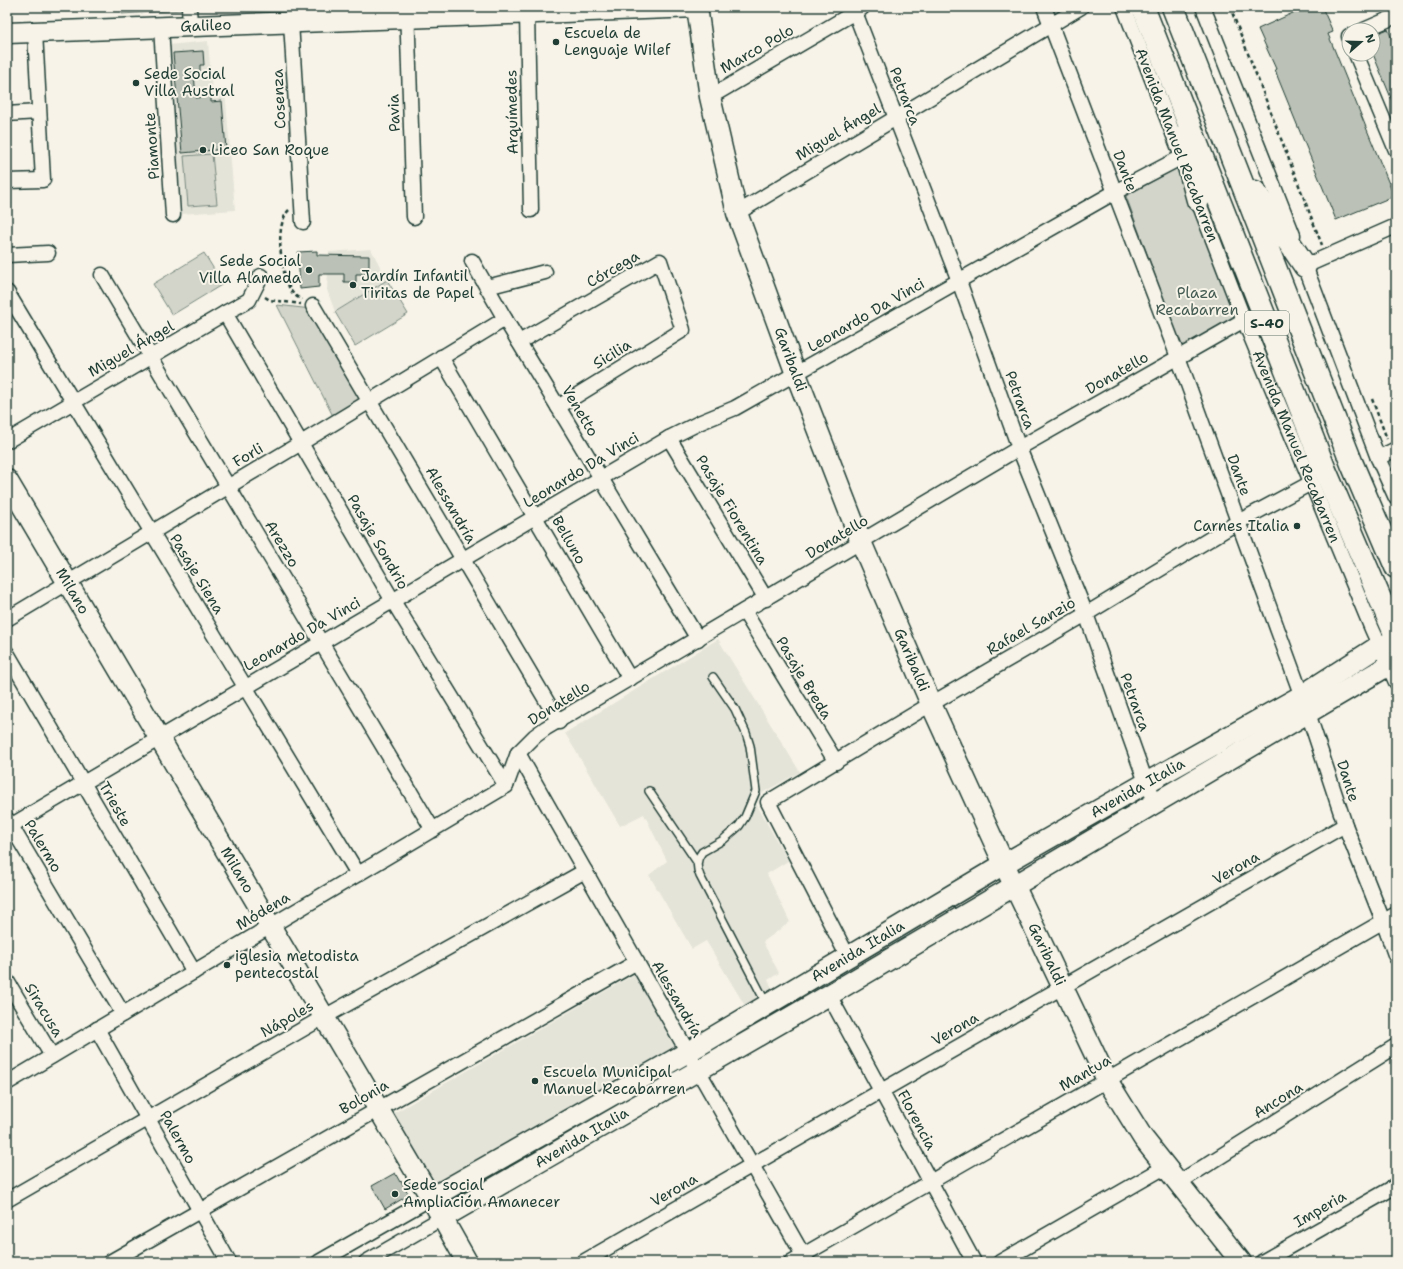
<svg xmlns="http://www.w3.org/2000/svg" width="1403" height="1269" viewBox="0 0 1403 1269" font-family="'Shantell Sans',sans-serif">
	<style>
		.built { fill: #e5e4d9 }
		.green { fill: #d3d5ca; stroke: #79897f }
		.building { fill: #bbc1b6; stroke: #1f3d34 }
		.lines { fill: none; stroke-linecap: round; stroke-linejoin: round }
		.lane-casing { stroke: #1f3d34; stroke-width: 10 }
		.street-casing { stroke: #1f3d34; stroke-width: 17 }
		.secondary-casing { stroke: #1f3d34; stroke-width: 23 }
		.primary-casing { stroke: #1f3d34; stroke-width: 25 }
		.path { stroke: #1f3d34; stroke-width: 2.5; stroke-dasharray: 4 3; stroke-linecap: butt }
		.lane { stroke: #f7f3e8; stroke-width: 7 }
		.street { stroke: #f7f3e8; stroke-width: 14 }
		.secondary { stroke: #f7f3e8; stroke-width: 20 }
		.primary { stroke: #f7f3e8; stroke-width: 22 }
		.poi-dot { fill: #1f3d34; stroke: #f7f3e8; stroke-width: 1.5 }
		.labels { text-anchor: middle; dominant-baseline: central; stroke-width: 4; stroke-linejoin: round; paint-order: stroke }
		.shield { fill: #f7f3e8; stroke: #60746a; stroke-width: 1 }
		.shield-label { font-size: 14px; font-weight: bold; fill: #1f3d34 }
		.street-label { font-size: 15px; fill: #1f3d34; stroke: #f7f3e8 }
		.poi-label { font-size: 15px; fill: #1f3d34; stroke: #f7f3e8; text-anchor: start }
		.park-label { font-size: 15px; fill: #435b52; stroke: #f7f3e8 }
	</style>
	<rect width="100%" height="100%" fill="#f7f3e8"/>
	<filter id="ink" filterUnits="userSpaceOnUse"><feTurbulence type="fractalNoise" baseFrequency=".025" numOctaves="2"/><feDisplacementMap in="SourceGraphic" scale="8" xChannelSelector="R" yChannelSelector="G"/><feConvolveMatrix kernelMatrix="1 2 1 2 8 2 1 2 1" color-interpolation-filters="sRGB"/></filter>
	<g filter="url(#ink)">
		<path class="built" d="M208 41 212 90H225L235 210 182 214 168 45Z
			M371 249 387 280 335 312 327 290 329 252Z
			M718 639 800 772 753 798 788 861 767 874 790 922 763 942 779 973 768 980 774 992 747 1009 706 941 692 949 649 875 667 861 644 814 620 826 565 733Z
			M635 974 676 1050 437 1187 394 1113Z"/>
		<path class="green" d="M122 7H182V10L122 14Z
			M212 154 217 204 188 206 184 156Z
			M1177 168 1236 317 1182 349 1126 196Z
			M204 253 223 284 172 315 153 284Z
			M387 280 408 314 355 346 335 312Z
			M277 305 311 309 364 400 334 418Z"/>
		<path class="building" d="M1306 7H1322L1333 32 1328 34 1394 196 1336 220 1278 78 1275 69H1276L1258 29Z
			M1388 29 1396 49V110L1373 54V35Z
			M203 51 204 65H200V72L194 73 196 98 211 96V102L222 101 226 149 182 153 173 53Z
			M317 251V255L369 256V274H356V282H344V274H319V287L300 289 298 252Z
			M395 1173 400 1182 401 1181 409 1195 385 1209 372 1186Z"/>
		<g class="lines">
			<defs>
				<path id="lane" d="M713 677 735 709 746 733 750 746 756 791 745 817 739 826 723 840 702 852C696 860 696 867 700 876L766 1003
					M649 791 697 862"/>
				<g id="street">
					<path d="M189 7 190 26"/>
					<path d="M302 7 303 22"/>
					<path d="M407 7 414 217"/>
					<path d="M853 7 959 281 1019 448 1086 614 1143 774 1156 803"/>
					<path d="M1044 7 1178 357 1308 713 1345 825 1383 921 1396 957"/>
					<path d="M1124 7 1179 149"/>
					<path d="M1203 7 1293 235"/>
					<path d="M527 14 531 210"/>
					<path d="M291 22 303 222"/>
					<path d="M161 27 173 215"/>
					<path d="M1364 30 1396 16"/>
					<path d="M1349 36V37"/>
					<path d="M1356 54 1396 150"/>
					<path d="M710 97 862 8"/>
					<path d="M7 114 38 112"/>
					<path d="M7 181 43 180 35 32"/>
					<path id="s1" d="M1195 193 1244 320 1372 629 1396 682"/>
					<path d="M737 213 1081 7"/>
					<path d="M7 255 48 253"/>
					<path d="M1302 258 1378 458 1396 498"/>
					<path d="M472 261 505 319 698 639"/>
					<path d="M1305 266 1396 226"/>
					<path d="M102 275 433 830"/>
					<path d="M487 287 545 272"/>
					<path d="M7 292 358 874"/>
					<path d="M313 306 559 722"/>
					<path d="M225 313 393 601 506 786"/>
					<path d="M519 342 660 261 683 330 558 407"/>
					<path d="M441 357 630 679"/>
					<path d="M669 438 766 599"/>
					<path d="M7 441 225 313 249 300 261 276"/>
					<path d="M1378 458 1396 449"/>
					<path d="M744 611 836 762"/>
					<path d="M7 619 301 443 505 319"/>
					<path d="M7 653 194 972"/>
					<path d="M518 753 807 1262"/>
					<path d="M7 819 123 1014"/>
					<path d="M7 828 669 438 701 422 735 408 1115 192 1182 157"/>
					<path d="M848 957 768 802 931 704 1086 614 1238 522 1311 483"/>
					<path d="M7 981 52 1056"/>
					<path d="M829 995 974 1262"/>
					<path d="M97 1029 229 1262"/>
					<path d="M7 1083 506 786 518 753 535 736 546 728 1019 448 1244 320"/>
					<path d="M1178 1183 1396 1046"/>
					<path d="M7 1200 324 1017 585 871"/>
					<path d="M110 1262 637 962"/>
					<path d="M319 1262 431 1198"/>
					<path d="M366 1262 442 1218"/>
					<path d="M583 1262 1345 825"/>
					<path d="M791 1262 1396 914"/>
					<path d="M1000 1262 1165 1167"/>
					<path d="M1262 1262 1396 1186"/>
				</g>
				<g id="secondary">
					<path id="s2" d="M697 7 710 97 737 213 796 374 861 542 931 704 1004 864 1107 1080 1143 1138 1241 1262"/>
					<path id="s3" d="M7 33 697 7"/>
					<path id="s4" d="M7 480 431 1198 467 1262"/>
					<path id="s5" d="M431 1198 688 1052 1004 864 1146 783 1301 696 1379 646 1396 641"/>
					<path id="s6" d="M442 1218 829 995 1396 661"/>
				</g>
				<path id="primary" d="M1143 7 1325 470 1396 636
					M1173 7 1352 464 1396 567
					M1181 138 1198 200
					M1255 192 1305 266"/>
			</defs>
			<use href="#lane" class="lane-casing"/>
			<use href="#street" class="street-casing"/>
			<use href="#secondary" class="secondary-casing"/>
			<use href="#primary" class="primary-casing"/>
			<path class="path" d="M1230 7 1322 245
				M289 210C274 225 281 269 289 287 291 293 297 297 302 300
				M265 297 270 300 301 304
				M1372 399 1387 439"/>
			<use href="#lane" class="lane"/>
			<use href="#street" class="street"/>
			<use href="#secondary" class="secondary"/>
			<use href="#primary" class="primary"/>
		</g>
	</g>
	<g class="poi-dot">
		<circle cx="556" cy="42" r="4"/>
		<circle cx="136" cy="83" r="4"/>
		<circle cx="203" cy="150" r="4"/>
		<circle cx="309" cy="270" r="4"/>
		<circle cx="353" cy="285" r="4"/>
		<circle cx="1297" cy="526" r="4"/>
		<circle cx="227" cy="965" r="4"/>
		<circle cx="535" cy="1081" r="4"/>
		<circle cx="395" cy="1194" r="4"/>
	</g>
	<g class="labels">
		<rect class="shield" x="1245" y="311" width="44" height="24" rx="3"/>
		<g class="shield-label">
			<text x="1267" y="323">S-40</text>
		</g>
		<g class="street-label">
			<text stroke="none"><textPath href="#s3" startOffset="199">Galileo</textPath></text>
			<text transform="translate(757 49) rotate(-30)">Marco Polo</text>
			<text transform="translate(905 96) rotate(69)">Petrarca</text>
			<text transform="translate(279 99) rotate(-93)">Cosenza</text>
			<text transform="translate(512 112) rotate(-91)">Arquímedes</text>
			<text transform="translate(394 113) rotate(-92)">Pavia</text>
			<text transform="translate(838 132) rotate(-31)">Miguel Ángel</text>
			<text transform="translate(1177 145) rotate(69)">Avenida Manuel Recabarren</text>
			<text transform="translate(152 146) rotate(-94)">Piamonte</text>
			<text transform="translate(1125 171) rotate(69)">Dante</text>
			<text transform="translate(613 269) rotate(-30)">Córcega</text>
			<text transform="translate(866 315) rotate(-30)">Leonardo Da Vinci</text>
			<text transform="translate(131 349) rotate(-30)">Miguel Ángel</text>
			<text transform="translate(612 354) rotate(-32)">Sicilia</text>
			<text stroke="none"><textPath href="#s2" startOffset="366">Garibaldi</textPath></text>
			<text transform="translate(1117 373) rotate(-30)">Donatello</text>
			<text transform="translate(1020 400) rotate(70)">Petrarca</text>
			<text transform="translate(580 411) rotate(59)">Venetto</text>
			<text stroke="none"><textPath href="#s1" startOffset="273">Avenida Manuel Recabarren</textPath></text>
			<text transform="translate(248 455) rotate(-31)">Forli</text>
			<text transform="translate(581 470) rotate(-31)">Leonardo Da Vinci</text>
			<text transform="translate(1239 475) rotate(70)">Dante</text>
			<text transform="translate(451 505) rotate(60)">Alessandría</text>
			<text transform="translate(732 510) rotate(59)">Pasaje Fiorentina</text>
			<text transform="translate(837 537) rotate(-31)">Donatello</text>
			<text transform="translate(569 540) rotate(60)">Belluno</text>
			<text transform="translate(378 542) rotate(60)">Pasaje Sondrio</text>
			<text transform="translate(282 544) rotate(59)">Arezzo</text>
			<text transform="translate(197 574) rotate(59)">Pasaje Siena</text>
			<text stroke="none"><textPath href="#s4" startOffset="129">Milano</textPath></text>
			<text transform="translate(1031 626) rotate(-30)">Rafael Sanzio</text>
			<text transform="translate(302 634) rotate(-30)">Leonardo Da Vinci</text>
			<text stroke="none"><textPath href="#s2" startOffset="690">Garibaldi</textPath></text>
			<text transform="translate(804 678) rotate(59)">Pasaje Breda</text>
			<text transform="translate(1135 702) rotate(70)">Petrarca</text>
			<text transform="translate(559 703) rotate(-32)">Donatello</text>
			<text transform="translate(1348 781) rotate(72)">Dante</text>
			<text stroke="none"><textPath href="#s5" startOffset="817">Avenida Italia</textPath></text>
			<text transform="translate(115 804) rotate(60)">Trieste</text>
			<text transform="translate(43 846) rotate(59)">Palermo</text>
			<text transform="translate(1236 868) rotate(-30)">Verona</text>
			<text stroke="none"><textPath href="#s4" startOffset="453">Milano</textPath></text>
			<text transform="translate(263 911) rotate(-31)">Módena</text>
			<text stroke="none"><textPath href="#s5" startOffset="493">Avenida Italia</textPath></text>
			<text stroke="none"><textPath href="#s2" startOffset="1014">Garibaldi</textPath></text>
			<text transform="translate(677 999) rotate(60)">Alessandría</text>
			<text transform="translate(44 1010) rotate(59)">Siracusa</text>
			<text transform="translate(287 1019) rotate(-30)">Nápoles</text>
			<text transform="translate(955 1029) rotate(-30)">Verona</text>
			<text transform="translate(1085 1073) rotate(-30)">Mantua</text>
			<text transform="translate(364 1097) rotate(-30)">Bolonia</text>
			<text transform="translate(1278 1100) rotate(-32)">Ancona</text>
			<text transform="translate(917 1120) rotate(62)">Florencia</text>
			<text transform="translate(178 1137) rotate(61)">Palermo</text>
			<text stroke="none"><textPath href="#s6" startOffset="161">Avenida Italia</textPath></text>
			<text transform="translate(674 1190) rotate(-30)">Verona</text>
			<text transform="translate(1320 1209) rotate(-30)">Imperia</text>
		</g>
		<g class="poi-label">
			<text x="564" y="33">Escuela de<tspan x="564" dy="17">Lenguaje Wilef</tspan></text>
			<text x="144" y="74">Sede Social<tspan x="144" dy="17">Villa Austral</tspan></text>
			<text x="211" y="150">Liceo San Roque</text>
			<text x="301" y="261" text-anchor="end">Sede Social<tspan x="301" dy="17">Villa Alameda</tspan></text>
			<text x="361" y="276">Jardín Infantil<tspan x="361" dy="17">Tiritas de Papel</tspan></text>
			<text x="1289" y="526" text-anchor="end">Carnes Italia</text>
			<text x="235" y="956">iglesia metodista<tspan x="235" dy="17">pentecostal</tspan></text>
			<text x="543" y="1072">Escuela Municipal<tspan x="543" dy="17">Manuel Recabarren</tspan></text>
			<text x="403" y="1185">Sede social<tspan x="403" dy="17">Ampliación Amanecer</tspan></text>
		</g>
		<g class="park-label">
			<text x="1197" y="293">Plaza<tspan x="1197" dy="17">Recabarren</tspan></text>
		</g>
	</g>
	<rect width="1403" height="1269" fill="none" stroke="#f7f3e8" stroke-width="24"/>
	<rect x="12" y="12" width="1379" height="1245" fill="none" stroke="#1f3d34" stroke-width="1.5" filter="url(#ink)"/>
	<g transform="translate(1361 42) rotate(70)"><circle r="19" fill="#f7f3e8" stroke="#a1aaa0"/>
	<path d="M0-3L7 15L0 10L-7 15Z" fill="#1f3d34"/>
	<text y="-6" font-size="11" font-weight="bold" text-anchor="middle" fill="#1f3d34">N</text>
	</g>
</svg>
